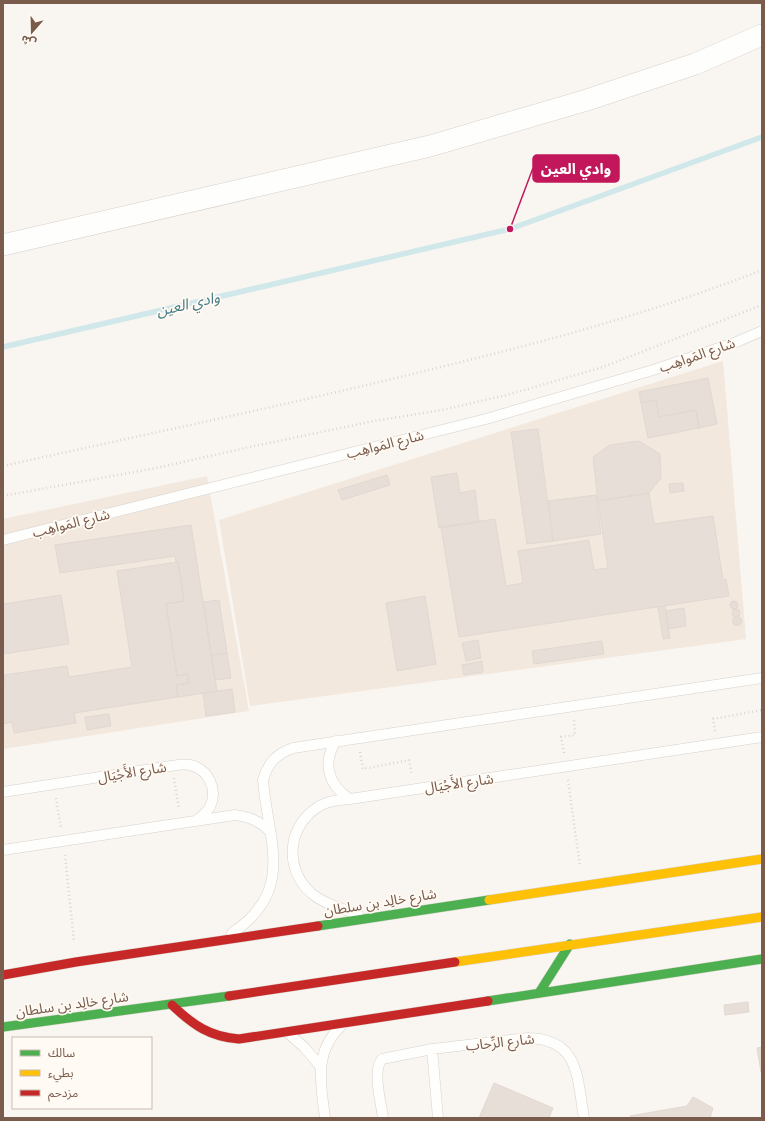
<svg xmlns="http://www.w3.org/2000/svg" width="765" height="1121" viewBox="0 0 765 1121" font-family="Raleway,'Noto Sans Arabic',sans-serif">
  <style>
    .residential { fill: #f2e8de }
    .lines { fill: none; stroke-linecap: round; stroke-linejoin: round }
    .stream { stroke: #d0e8ea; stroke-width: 5.5 }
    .building { fill: #e6ded7; stroke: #e2d8d2 }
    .lane-casing { stroke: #d7d1cb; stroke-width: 11 }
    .street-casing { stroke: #d7d1cb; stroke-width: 22 }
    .fast-casing { stroke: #d9d2cb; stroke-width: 10 }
    .slow-casing { stroke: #d9d2cb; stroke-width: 10 }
    .jam-casing { stroke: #d9d2cb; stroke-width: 10 }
    .path { stroke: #dcd5d0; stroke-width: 2.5; stroke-dasharray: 1 3; stroke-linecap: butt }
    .lane { stroke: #fefefd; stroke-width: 10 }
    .street { stroke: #fefefd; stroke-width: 21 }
    .fast { stroke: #4caf50; stroke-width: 9 }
    .slow { stroke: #ffc107; stroke-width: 9 }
    .jam { stroke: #c62828; stroke-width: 9 }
    .labels { text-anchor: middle; stroke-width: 3.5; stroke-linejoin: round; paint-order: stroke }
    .street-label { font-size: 14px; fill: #7a5c4d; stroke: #fffaf3 }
    .water-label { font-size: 15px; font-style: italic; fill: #437c86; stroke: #fffaf3 }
    .leader { fill: none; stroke: #c2185b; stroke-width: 1.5 }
    .callout-dot { fill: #c2185b; stroke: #fffaf3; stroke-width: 1.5 }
    .callout { fill: #c2185b; stroke: #c2185b; stroke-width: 1.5 }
    .callout-label { font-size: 15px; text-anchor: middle; font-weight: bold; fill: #fff }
  </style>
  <rect width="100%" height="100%" fill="#f9f5f0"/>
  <path class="residential" d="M 723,361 L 746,639 L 250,706 L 219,520 Z
    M 207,476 L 249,711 L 3,749 L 3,519 Z"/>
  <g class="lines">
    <path class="stream" d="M 3,347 L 510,229 L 762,137"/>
  </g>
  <path class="building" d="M 708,378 L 717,424 L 699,428 L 696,410 L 659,417 L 656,400 L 641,403 L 639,392 Z
    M 656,400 L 659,417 L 696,410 L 699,428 L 648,438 L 641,403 Z
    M 538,429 L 553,541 L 527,544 L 511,432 Z
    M 639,441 L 660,454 L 661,478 L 649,493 L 598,501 L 593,457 L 610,445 Z
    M 457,473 L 460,493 L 475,490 L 479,522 L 439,528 L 431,477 Z
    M 387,475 L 390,485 L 342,500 L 338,490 Z
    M 683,483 L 684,491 L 670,493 L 669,484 Z
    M 649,493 L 654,524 L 713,516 L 723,580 L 726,579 L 729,596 L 459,637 L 441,527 L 495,519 L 506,586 L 523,583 L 518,551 L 589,540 L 594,570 L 608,568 L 598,501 Z
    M 596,495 L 601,534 L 553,541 L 548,501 Z
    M 191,525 L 217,691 L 178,697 L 176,685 L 189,683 L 187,674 L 177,676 L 166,604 L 184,601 L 178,562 L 176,562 L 175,556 L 60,573 L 55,545 Z
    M 178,562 L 184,601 L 166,604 L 177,676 L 187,674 L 189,683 L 176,685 L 178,697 L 74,713 L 76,723 L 14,733 L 12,722 L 3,724 L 3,686 L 5,686 L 4,675 L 67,666 L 69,677 L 132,667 L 117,571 Z
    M 61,595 L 69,644 L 3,654 L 3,604 Z
    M 425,596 L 436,664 L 397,671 L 386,603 Z
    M 219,600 L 227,653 L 211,655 L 203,602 Z
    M730 605a4 4 0 1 1 8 0a4 4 0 1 1-8 0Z
    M 665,606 L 670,638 L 663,639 L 658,607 Z
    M 684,608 L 686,626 L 668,629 L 666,611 Z
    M732 613a4 4 0 1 1 8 0a4 4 0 1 1-8 0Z
    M732.5 621a4.5 4.5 0 1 1 9 0a4.5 4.5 0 1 1-9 0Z
    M 478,640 L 481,658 L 466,661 L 462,643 Z
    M 602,641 L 604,654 L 534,664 L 532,651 Z
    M 227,653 L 231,678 L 215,680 L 211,655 Z
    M 482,661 L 483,672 L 464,675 L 462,665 Z
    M 232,689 L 235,712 L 206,716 L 203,693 Z
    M 109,714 L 111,726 L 87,730 L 85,717 Z
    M 748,1002 L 749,1012 L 725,1015 L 724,1005 Z
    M 762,1047 L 762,1071 L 761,1072 L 757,1048 Z
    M 494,1083 L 553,1108 L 549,1118 L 479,1118 Z
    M 693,1097 L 713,1108 L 710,1118 L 631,1118 L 630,1116 L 687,1106 Z"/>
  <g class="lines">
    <defs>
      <path id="lane" d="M 3,540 L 486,419 L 653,370 L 734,343 L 762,331
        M 336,741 C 322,763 328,785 350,799
        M 3,792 L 171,766 C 177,765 184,764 190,765 C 209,769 218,790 210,807 C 207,812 202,816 197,820
        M 3,850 L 235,815 C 250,817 259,821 270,831
        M 358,914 C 343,909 324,904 311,893 C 284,869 287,826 318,807 C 327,801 339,800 350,799 L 762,737
        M 232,933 C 296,890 268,842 263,780 C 268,763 276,754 293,748 L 762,678
        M 288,1033 L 304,1047 L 320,1066
        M 432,1049 L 438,1118
        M 325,1118 C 321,1084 313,1053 341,1026
        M 383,1118 C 381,1102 372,1071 382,1059 L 432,1049 L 528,1038 C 580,1039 577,1078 584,1118"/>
      <path id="street" d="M 3,245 L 430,146 L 587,100 L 695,64 L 762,35"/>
      <path id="fast" d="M 318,926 L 489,900
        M 539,993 L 570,944
        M 488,1001 L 762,959
        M 3,1027 L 229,996"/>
      <path id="slow" d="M 489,900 L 762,859
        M 455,962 L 762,917"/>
      <path id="jam" d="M 3,975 L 76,962 L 318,926
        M 229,996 L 455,962
        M 172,1005 C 193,1025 210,1037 239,1039 L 488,1001"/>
    </defs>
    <use href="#lane" class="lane-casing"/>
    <use href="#street" class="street-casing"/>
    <use href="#fast" class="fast-casing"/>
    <use href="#slow" class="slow-casing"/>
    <use href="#jam" class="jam-casing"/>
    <path class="path" d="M 3,466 C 152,433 301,402 449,365 C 555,339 660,310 762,270
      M 3,496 L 156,468 L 259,445 L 374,421 L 442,410 L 511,394 L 603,367 L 762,305
      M 715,731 L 713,719 L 762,710
      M 360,752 L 363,769 L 409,760 L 412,775
      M 564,753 L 561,737 L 575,735 L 574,720
      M 174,778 L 179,809
      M 568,780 L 580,866
      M 56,798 L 61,828
      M 65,855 L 74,942"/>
    <use href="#lane" class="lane"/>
    <use href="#street" class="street"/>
    <use href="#fast" class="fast"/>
    <use href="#slow" class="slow"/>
    <use href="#jam" class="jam"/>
  </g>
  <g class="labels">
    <g class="street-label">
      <text transform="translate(697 355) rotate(-19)" y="5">شارع المَواهِب</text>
      <text transform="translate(385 444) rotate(-14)" y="5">شارع المَواهِب</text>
      <text transform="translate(71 523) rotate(-14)" y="5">شارع المَواهِب</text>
      <text transform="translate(132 772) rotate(-9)" y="5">شارع الأَجْيَال</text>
      <text transform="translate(459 783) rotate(-8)" y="5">شارع الأَجْيَال</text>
      <text transform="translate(380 902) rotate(-9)" y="5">شارع خالِد بن سلطان</text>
      <text transform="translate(72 1004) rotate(-8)" y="5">شارع خالِد بن سلطان</text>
      <text transform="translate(500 1042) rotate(-6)" y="5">شارع الرِّحاب</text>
    </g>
    <g class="water-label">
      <text transform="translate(188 304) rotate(-13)" y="5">وادي العين</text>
    </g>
  </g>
  <path class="leader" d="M510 229L533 168"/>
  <circle class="callout-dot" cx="510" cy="229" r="4"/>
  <rect class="callout" x="533" y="155" width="86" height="27" rx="4"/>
  <g class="callout-label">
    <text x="576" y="174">وادي العين</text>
  </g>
  <rect width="765" height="1121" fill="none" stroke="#7a5c4d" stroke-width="8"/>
  <rect x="12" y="1037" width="140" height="72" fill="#fffaf3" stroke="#cabbb1"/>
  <rect x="20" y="1050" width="20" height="6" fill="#4caf50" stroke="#cabbb1"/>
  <text x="48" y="1057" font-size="12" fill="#7a5c4d">سالك</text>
  <rect x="20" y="1070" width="20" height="6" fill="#ffc107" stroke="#cabbb1"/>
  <text x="48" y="1077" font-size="12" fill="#7a5c4d">بطيء</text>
  <rect x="20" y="1090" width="20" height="6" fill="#c62828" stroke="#cabbb1"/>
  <text x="48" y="1097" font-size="12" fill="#7a5c4d">مزدحم</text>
  <g transform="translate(32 32) rotate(200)" stroke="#fffaf3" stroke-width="3" paint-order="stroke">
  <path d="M0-3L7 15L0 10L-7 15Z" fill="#7a5c4d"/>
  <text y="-6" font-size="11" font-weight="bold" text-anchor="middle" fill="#7a5c4d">ش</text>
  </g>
</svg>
